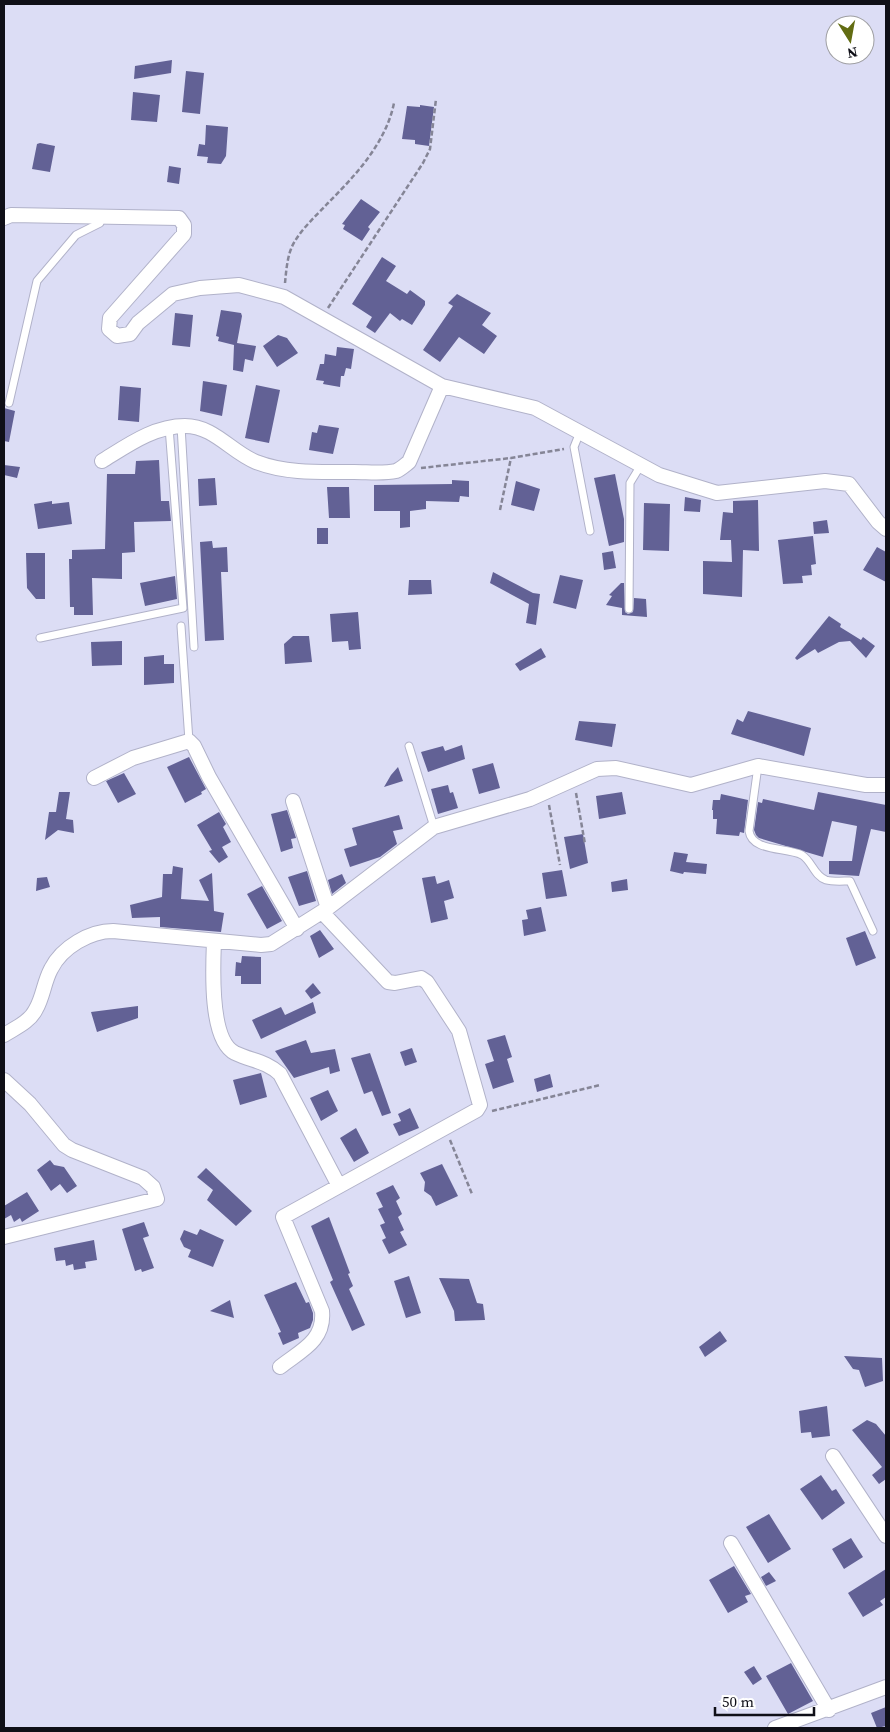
<svg xmlns="http://www.w3.org/2000/svg" width="890" height="1732" viewBox="0 0 890 1732" font-family="'Source Serif 4',serif">
  <style>
    .building { fill: #626195 }
    .lines { fill: none; stroke-linecap: round; stroke-linejoin: round }
    .lane-casing { stroke: #b1b2c9; stroke-width: 9 }
    .street-casing { stroke: #b1b2c9; stroke-width: 16 }
    .path { stroke: #858596; stroke-width: 2.5; stroke-dasharray: 5 2.5; stroke-linecap: butt }
    .lane { stroke: #fff; stroke-width: 7 }
    .street { stroke: #fff; stroke-width: 14 }
  </style>
  <rect width="100%" height="100%" fill="#dcddf5"/>
  <path class="building" d="M 172,60 L 171,73 L 134,79 L 135,66 Z
    M 186,71 L 204,73 L 200,114 L 182,112 Z
    M 133,92 L 160,95 L 157,122 L 131,120 Z
    M 420,105 L 434,107 L 429,146 L 415,144 L 415,140 L 402,139 L 407,106 L 420,107 Z
    M 206,125 L 228,127 L 226,156 L 221,164 L 207,163 L 208,157 L 197,156 L 199,144 L 205,145 Z
    M 40,143 L 55,146 L 50,172 L 32,169 L 37,144 Z
    M 169,166 L 181,168 L 179,184 L 167,182 Z
    M 361,199 L 380,212 L 368,227 L 370,229 L 362,241 L 343,229 L 345,225 L 342,224 Z
    M 382,257 L 396,266 L 386,281 L 407,294 L 410,290 L 425,301 L 425,305 L 412,325 L 402,319 L 400,321 L 390,313 L 375,333 L 366,327 L 372,317 L 352,304 Z
    M 457,294 L 491,313 L 482,325 L 497,336 L 484,354 L 459,337 L 440,362 L 423,350 L 453,306 L 448,303 Z
    M 221,310 L 241,313 L 242,316 L 237,343 L 256,346 L 253,361 L 245,359 L 243,372 L 233,370 L 234,345 L 218,341 L 219,337 L 216,336 Z
    M 175,313 L 193,315 L 190,347 L 172,345 Z
    M 278,335 L 287,338 L 298,353 L 277,367 L 263,346 Z
    M 337,347 L 354,349 L 351,369 L 346,368 L 344,376 L 341,376 L 340,387 L 323,384 L 324,381 L 316,380 L 320,364 L 324,364 L 325,354 L 336,356 Z
    M 203,381 L 227,385 L 222,416 L 200,411 Z
    M 256,385 L 280,390 L 269,443 L 245,438 Z
    M 120,386 L 141,388 L 139,422 L 118,420 Z
    M 4,408 L 15,411 L 9,442 L 4,441 Z
    M 319,425 L 339,428 L 333,454 L 309,450 L 312,432 L 317,433 Z
    M 159,460 L 161,501 L 169,501 L 171,521 L 134,522 L 135,552 L 122,553 L 122,579 L 92,578 L 93,615 L 74,615 L 74,607 L 70,607 L 69,559 L 72,559 L 72,550 L 105,549 L 107,474 L 135,474 L 136,461 Z
    M 4,465 L 20,467 L 17,478 L 4,475 Z
    M 615,474 L 624,519 L 624,542 L 609,546 L 594,478 Z
    M 215,478 L 217,505 L 199,506 L 198,479 Z
    M 452,480 L 469,481 L 469,497 L 460,496 L 459,502 L 426,501 L 426,509 L 410,511 L 410,527 L 400,528 L 400,511 L 374,511 L 374,485 L 452,484 Z
    M 516,481 L 540,489 L 534,511 L 511,505 Z
    M 327,487 L 349,487 L 350,518 L 329,518 Z
    M 685,497 L 701,500 L 700,512 L 684,511 Z
    M 758,500 L 759,551 L 743,550 L 742,597 L 703,594 L 703,561 L 732,562 L 731,540 L 720,540 L 723,512 L 733,513 L 733,501 Z
    M 52,501 L 52,504 L 69,502 L 72,524 L 38,529 L 34,504 Z
    M 644,503 L 670,504 L 669,551 L 643,550 Z
    M 827,520 L 829,533 L 814,534 L 813,522 Z
    M 317,528 L 328,528 L 328,544 L 317,544 Z
    M 813,536 L 816,564 L 811,565 L 812,575 L 802,576 L 803,583 L 783,584 L 778,540 Z
    M 212,541 L 213,548 L 227,547 L 228,572 L 221,572 L 224,640 L 205,641 L 200,542 Z
    M 877,547 L 886,552 L 886,582 L 863,570 Z
    M 613,551 L 616,568 L 604,570 L 602,553 Z
    M 26,553 L 45,553 L 45,599 L 36,599 L 27,588 Z
    M 493,572 L 533,593 L 540,594 L 536,625 L 526,623 L 529,604 L 490,583 Z
    M 560,575 L 583,580 L 576,609 L 553,603 Z
    M 175,576 L 177,599 L 145,606 L 140,583 Z
    M 409,580 L 431,580 L 432,594 L 408,595 Z
    M 621,583 L 624,583 L 625,612 L 628,614 L 633,612 L 634,598 L 646,599 L 647,617 L 622,615 L 622,608 L 606,605 L 612,596 L 609,595 Z
    M 358,612 L 361,649 L 349,650 L 348,641 L 332,642 L 330,614 Z
    M 829,616 L 841,624 L 840,627 L 861,640 L 863,637 L 875,646 L 866,658 L 850,641 L 839,642 L 818,653 L 815,649 L 797,660 L 795,658 Z
    M 293,636 L 309,636 L 312,662 L 285,664 L 284,644 Z
    M 122,641 L 122,665 L 92,666 L 91,642 Z
    M 541,648 L 546,657 L 520,671 L 515,664 Z
    M 164,655 L 164,664 L 174,664 L 174,683 L 144,685 L 144,657 Z
    M 748,711 L 811,728 L 804,756 L 731,734 L 737,719 L 743,722 Z
    M 579,721 L 616,724 L 612,747 L 575,740 Z
    M 462,745 L 465,759 L 428,772 L 421,752 L 443,746 L 445,751 Z
    M 189,757 L 206,789 L 201,792 L 202,794 L 185,803 L 167,767 Z
    M 493,763 L 500,788 L 479,794 L 472,769 Z
    M 398,767 L 403,781 L 384,787 L 391,775 Z
    M 124,773 L 136,794 L 118,803 L 106,781 Z
    M 448,785 L 450,793 L 453,792 L 458,808 L 438,814 L 431,789 Z
    M 59,792 L 70,792 L 66,819 L 73,820 L 74,833 L 58,830 L 45,840 L 49,812 L 56,812 Z
    M 622,792 L 626,814 L 599,819 L 596,796 Z
    M 818,792 L 886,805 L 886,832 L 871,829 L 859,876 L 829,874 L 829,861 L 852,861 L 857,826 L 832,821 L 823,857 L 759,838 L 756,835 L 754,830 L 758,802 L 762,803 L 763,799 L 814,810 Z
    M 721,794 L 748,800 L 744,833 L 740,832 L 739,836 L 716,834 L 717,819 L 713,819 L 713,810 L 712,810 L 713,800 L 720,800 Z
    M 287,810 L 296,838 L 291,839 L 293,848 L 281,852 L 271,814 Z
    M 219,812 L 226,824 L 223,827 L 231,842 L 222,847 L 228,857 L 219,863 L 209,851 L 212,850 L 197,825 Z
    M 399,815 L 403,829 L 393,831 L 397,844 L 380,857 L 350,867 L 344,849 L 357,845 L 352,828 Z
    M 583,834 L 588,863 L 570,869 L 564,837 Z
    M 674,852 L 688,854 L 686,862 L 707,864 L 706,874 L 684,872 L 683,874 L 670,871 Z
    M 173,866 L 183,868 L 181,899 L 209,901 L 199,880 L 212,873 L 214,911 L 224,913 L 221,932 L 160,927 L 160,917 L 132,918 L 130,905 L 162,897 L 163,874 L 172,874 Z
    M 562,870 L 567,896 L 546,899 L 542,873 Z
    M 307,871 L 316,901 L 299,906 L 288,877 Z
    M 342,874 L 346,883 L 332,894 L 328,880 Z
    M 435,876 L 437,884 L 449,880 L 454,898 L 444,901 L 448,919 L 431,923 L 422,878 Z
    M 47,877 L 50,887 L 36,891 L 37,878 Z
    M 627,879 L 628,890 L 612,892 L 611,882 Z
    M 262,886 L 282,921 L 267,929 L 247,894 Z
    M 541,907 L 546,931 L 524,936 L 522,920 L 528,919 L 526,910 Z
    M 320,930 L 334,949 L 319,958 L 310,936 Z
    M 865,931 L 876,958 L 856,966 L 846,938 Z
    M 242,956 L 261,957 L 261,984 L 241,984 L 241,976 L 235,976 L 236,962 L 241,963 Z
    M 313,983 L 321,993 L 311,999 L 305,991 Z
    M 313,1002 L 316,1013 L 261,1039 L 252,1020 L 281,1007 L 285,1015 Z
    M 138,1006 L 138,1018 L 97,1032 L 91,1012 Z
    M 505,1035 L 512,1057 L 507,1059 L 514,1082 L 493,1089 L 485,1064 L 494,1061 L 487,1040 Z
    M 306,1040 L 311,1053 L 335,1049 L 340,1071 L 330,1074 L 329,1067 L 294,1078 L 275,1051 Z
    M 412,1048 L 417,1062 L 405,1066 L 400,1052 Z
    M 370,1053 L 391,1113 L 382,1116 L 372,1091 L 364,1094 L 351,1058 Z
    M 261,1073 L 267,1097 L 240,1105 L 233,1080 Z
    M 550,1074 L 553,1087 L 537,1092 L 534,1079 Z
    M 328,1090 L 338,1111 L 321,1121 L 310,1098 Z
    M 410,1108 L 419,1128 L 399,1136 L 393,1124 L 401,1121 L 398,1114 Z
    M 356,1128 L 369,1153 L 354,1162 L 340,1138 Z
    M 50,1160 L 54,1165 L 64,1167 L 77,1186 L 67,1193 L 60,1184 L 51,1191 L 37,1170 Z
    M 442,1164 L 458,1196 L 436,1206 L 431,1196 L 424,1191 L 425,1182 L 420,1173 Z
    M 206,1168 L 252,1211 L 236,1226 L 207,1200 L 213,1190 L 197,1177 Z
    M 393,1185 L 400,1198 L 396,1201 L 402,1214 L 398,1217 L 404,1230 L 400,1232 L 407,1245 L 389,1254 L 382,1240 L 386,1238 L 380,1225 L 385,1223 L 378,1209 L 383,1207 L 376,1193 Z
    M 27,1192 L 39,1211 L 22,1222 L 20,1218 L 14,1222 L 11,1215 L 4,1219 L 4,1206 Z
    M 329,1217 L 350,1273 L 348,1274 L 353,1286 L 349,1289 L 365,1325 L 352,1331 L 330,1282 L 333,1280 L 311,1226 Z
    M 144,1222 L 149,1236 L 143,1238 L 154,1268 L 142,1272 L 141,1269 L 135,1271 L 122,1229 Z
    M 200,1229 L 224,1240 L 213,1267 L 188,1257 L 191,1250 L 184,1247 L 180,1239 L 184,1230 L 197,1235 Z
    M 94,1240 L 97,1260 L 85,1262 L 86,1268 L 74,1270 L 73,1264 L 66,1266 L 65,1260 L 56,1261 L 54,1248 Z
    M 409,1276 L 421,1313 L 406,1318 L 394,1281 Z
    M 439,1278 L 469,1279 L 477,1303 L 483,1304 L 485,1320 L 455,1321 L 454,1311 Z
    M 296,1282 L 306,1303 L 309,1302 L 313,1313 L 313,1320 L 310,1328 L 298,1333 L 299,1338 L 283,1345 L 278,1333 L 281,1332 L 264,1295 Z
    M 230,1300 L 234,1318 L 210,1311 Z
    M 720,1331 L 727,1341 L 705,1357 L 699,1347 Z
    M 844,1356 L 882,1358 L 883,1381 L 865,1387 L 859,1370 L 853,1369 Z
    M 827,1406 L 830,1436 L 812,1438 L 811,1432 L 801,1433 L 799,1411 Z
    M 867,1420 L 876,1424 L 886,1436 L 886,1479 L 879,1484 L 872,1475 L 882,1467 L 852,1430 Z
    M 821,1475 L 832,1491 L 836,1489 L 845,1503 L 822,1520 L 800,1489 Z
    M 769,1514 L 791,1549 L 768,1563 L 746,1527 Z
    M 851,1538 L 863,1557 L 844,1569 L 832,1549 Z
    M 734,1566 L 751,1594 L 745,1596 L 748,1602 L 728,1613 L 709,1580 Z
    M 886,1569 L 886,1597 L 880,1601 L 883,1605 L 863,1617 L 848,1593 Z
    M 769,1572 L 776,1581 L 766,1586 L 761,1577 Z
    M 791,1663 L 813,1701 L 788,1714 L 766,1676 Z
    M 754,1666 L 762,1679 L 753,1685 L 744,1672 Z
    M 886,1707 L 886,1726 L 877,1728 L 871,1713 Z"/>
  <g class="lines">
    <defs>
      <path id="lane" d="M 9,403 L 37,281 L 76,235 L 100,223 L 102,217
        M 181,426 L 194,647
        M 580,432 L 574,447 L 590,531
        M 629,609 L 630,483 L 641,465
        M 181,626 L 189,741
        M 40,638 L 183,608 L 169,427
        M 409,746 L 434,827
        M 758,766 L 749,831 C 752,852 786,847 802,855 C 812,861 814,876 826,880 C 833,882 843,881 850,881 L 873,931"/>
      <path id="street" d="M 4,218 L 11,215 L 179,218 L 184,225 L 184,234 L 110,318 L 109,329 L 117,336 L 130,334 L 138,323 L 173,294 L 200,288 L 239,285 L 284,297 L 442,386 L 535,408 L 659,475 L 717,493 L 825,481 L 849,484 L 878,522 L 886,529
        M 102,461 C 128,445 154,426 185,426 C 214,426 231,452 256,462 C 287,474 321,472 354,472 C 368,472 383,474 396,471 C 401,469 405,465 409,462 L 442,386
        M 94,778 L 133,758 L 189,741 L 194,746 L 209,777 L 297,929
        M 293,801 L 328,908
        M 214,941 C 213,966 209,1040 235,1053 C 252,1061 266,1061 280,1074 L 339,1186
        M 4,1035 C 15,1028 30,1022 36,1009 C 43,997 44,982 51,969 C 62,947 90,931 113,931 L 261,945 L 271,944 L 328,908 L 434,827 L 530,799 L 597,769 L 616,768 L 691,785 L 758,766 L 866,785 L 886,785
        M 4,1080 L 30,1104 L 64,1145 L 72,1150 L 143,1178 L 153,1187 L 157,1199 L 4,1237
        M 280,1367 C 300,1351 325,1341 322,1311 L 283,1217 L 477,1110 L 480,1105 L 459,1031 L 427,982 L 421,978 L 395,983 L 388,982 L 322,912
        M 833,1456 L 886,1536
        M 731,1543 L 829,1710
        M 775,1728 L 886,1687"/>
    </defs>
    <use href="#lane" class="lane-casing"/>
    <use href="#street" class="street-casing"/>
    <path class="path" d="M 285,283 C 286,273 287,259 291,249 C 297,233 315,217 327,204 C 355,176 386,143 394,103
      M 328,308 L 423,163 L 430,149 L 436,99
      M 421,468 L 511,458 L 564,449
      M 500,510 L 511,458
      M 576,793 L 585,844
      M 549,805 L 560,865
      M 492,1111 L 600,1085
      M 450,1140 L 472,1194"/>
    <use href="#lane" class="lane"/>
    <use href="#street" class="street"/>
  </g>
  <rect width="890" height="1732" fill="none" stroke="#0f0f17" stroke-width="10"/>
  <g transform="translate(850 40) rotate(169)"><circle r="24" fill="#ffffff" stroke="#9f9fa2"/>
  <path d="M0-4L9 19L0 12L-9 19Z" fill="#626c12"/>
  <text y="-8" font-size="14" font-weight="bold" text-anchor="middle" fill="#0f0f17">N</text>
  </g>
  <path d="M715 1707v8h99v-8" fill="none" stroke="#0f0f17" stroke-width="2.5"/>
  <text x="722" y="1707" font-size="15" fill="#0f0f17" stroke="#ffffff" stroke-width="4" paint-order="stroke">50 m</text>
</svg>
